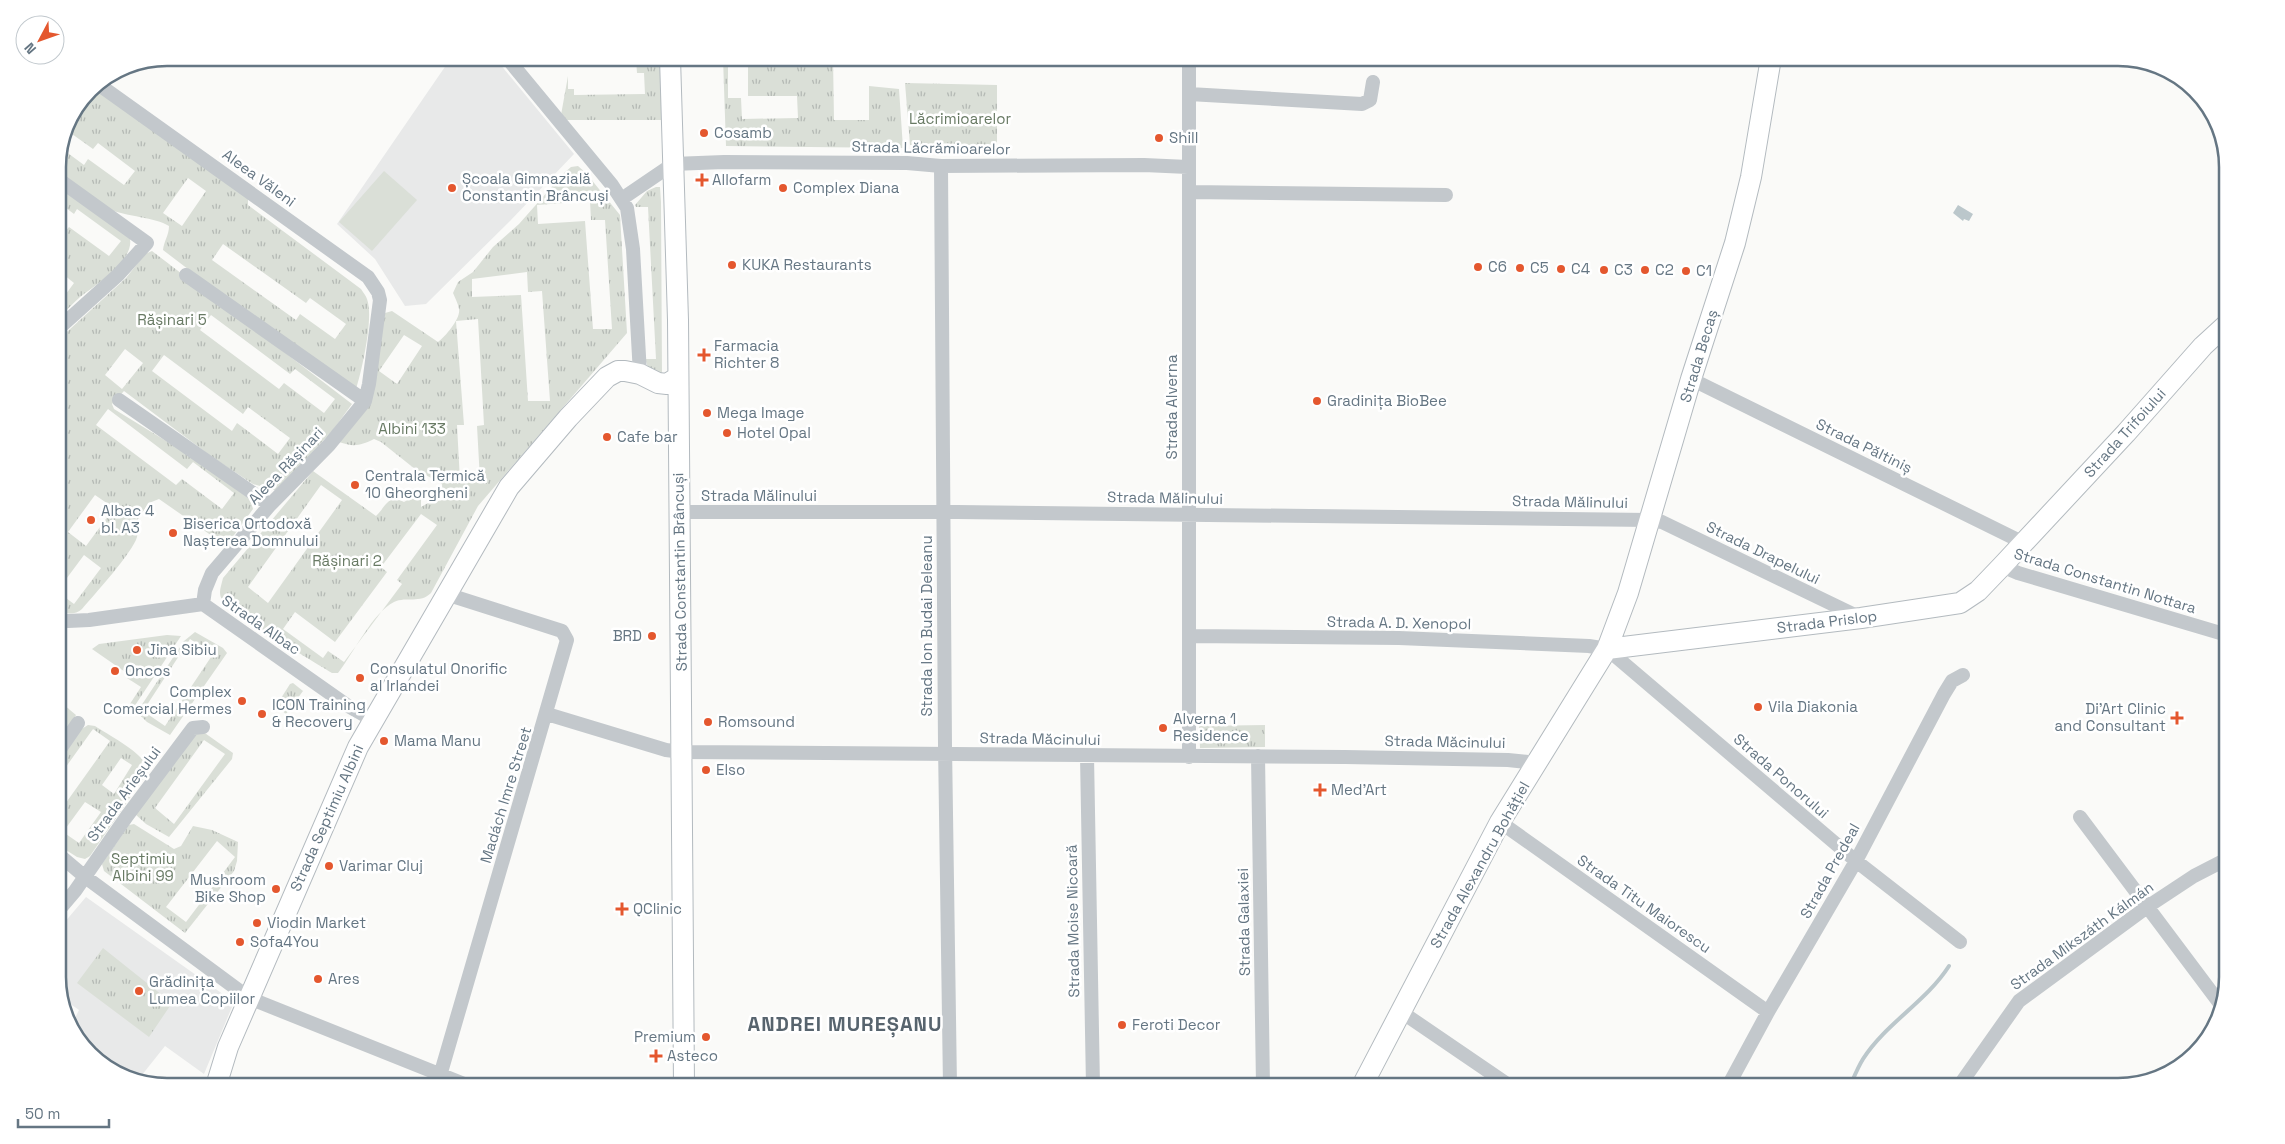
<svg xmlns="http://www.w3.org/2000/svg" width="2285" height="1144" viewBox="0 0 2285 1144" font-family="'Space Grotesk',sans-serif">
  <style>
    .built { fill: #e8e9e9 }
    .grass { fill: url(#grass-tufts); fill-rule: evenodd }
    .pitch { fill: #dadfd7 }
    .water { fill: #bbc7cb }
    .lines { fill: none; stroke-linecap: round; stroke-linejoin: round }
    .stream { stroke: #bbc7cb; stroke-width: 4 }
    .secondary-casing { stroke: #b3babf; stroke-width: 22 }
    .street { stroke: #c3c8cc; stroke-width: 14 }
    .secondary { stroke: #fff; stroke-width: 20 }
    .poi-dot { fill: #e4572e; stroke: #fff; stroke-width: 2 }
    .labels { text-anchor: middle; stroke-width: 5; stroke-linejoin: round; paint-order: stroke }
    .park-label { font-size: 15px; fill: #687a64; stroke: #fff }
    .poi-label { font-size: 15px; fill: #657683; stroke: #fff; text-anchor: start }
    .street-label { font-size: 15px; fill: #657683; stroke: #fff }
    .district-label { font-size: 20px; font-weight: bold; letter-spacing: 1px; fill: #57646e; stroke: #fff }
    .rim { fill: none; stroke: #657683; stroke-width: 2.5 }
  </style>
  <defs>
    <pattern id="grass-tufts" width="24" height="20" patternUnits="userSpaceOnUse" patternTransform="scale(1.25)"><rect width="24" height="20" fill="#dadfd7"/><path d="M3 7l-1-3M5 7V3M7 7l1-3M15 17l-1-3M17 17v-4M19 17l1-3" fill="none" stroke="#b4b9b4"/></pattern>
  </defs>
  <rect width="100%" height="100%" fill="#fafaf8"/>
  <path class="built" d="M 451,58 L 495,58 L 574,154 L 510,221 L 426,304 L 405,306 L 375,259 L 337,224 Z
    M 86,897 L 234,1002 L 204,1074 L 165,1046 L 138,1080 L 131,1078 L 74,1030 L 72,1024 L 79,1010 L 62,998 L 58,984 L 58,930 Z"/>
  <path class="grass" d="M 572,58 L 661,58 L 661,120 L 564,120 L 561,115 L 568,76 L 568,89 L 574,89 L 574,95 L 645,94 L 644,73 L 637,73 L 636,59 L 572,60 Z
    M 723,58 L 728,58 L 728,98 L 741,98 L 742,119 L 798,118 L 797,96 L 748,96 L 748,58 L 833,58 L 834,120 L 869,120 L 869,86 L 899,89 L 903,148 L 726,146 Z
    M 905,83 L 997,85 L 997,154 L 924,153 L 925,145 L 910,145 Z
    M 96,86 L 248,198 L 248,205 L 361,289 C 363,292 366,296 367,299 C 374,317 362,370 356,389 L 340,385 L 163,250 C 164,241 169,235 169,226 C 155,217 127,217 109,209 C 93,203 72,183 58,173 L 61,148 L 84,165 L 88,159 L 124,185 L 135,171 L 98,143 L 93,149 L 65,129 L 90,89 ZM 188,178 L 206,191 L 182,226 L 163,213 ZM 223,244 L 306,303 L 310,298 L 346,324 L 335,339 L 300,314 L 296,320 L 212,260 Z
    M 578,166 L 586,173 L 620,215 L 627,333 L 478,506 L 431,593 C 420,604 407,596 394,602 C 373,612 353,654 338,673 L 332,673 C 313,661 231,614 222,600 C 218,592 221,587 223,578 L 313,471 L 376,516 C 387,505 388,494 404,502 L 411,498 L 421,499 L 421,507 L 428,503 L 443,500 L 442,484 L 415,469 L 381,442 L 374,439 C 360,446 353,447 339,442 L 368,403 L 385,313 L 392,311 L 438,342 C 446,336 461,318 459,309 C 458,303 455,298 453,293 L 458,282 L 473,272 L 493,247 L 519,224 L 564,173 L 571,167 ZM 590,201 L 591,220 L 605,220 L 612,329 L 593,329 L 585,221 L 538,224 L 537,205 ZM 527,272 L 528,292 L 542,291 L 550,401 L 528,401 L 521,295 L 472,297 L 472,279 ZM 478,319 L 484,425 L 477,426 L 480,480 L 460,481 L 457,425 L 464,425 L 456,321 ZM 404,335 L 422,346 L 397,384 L 379,371 ZM 321,485 L 342,500 L 268,603 L 248,587 ZM 421,514 L 437,525 L 397,580 L 402,584 L 344,662 L 328,651 L 323,658 L 283,629 L 295,612 L 335,642 L 387,572 L 381,567 Z
    M 58,183 L 129,235 C 138,259 97,284 80,297 C 72,304 65,312 58,319 L 58,295 L 63,298 L 74,283 L 58,270 L 58,228 L 64,233 L 69,227 L 109,256 L 121,241 L 77,209 L 74,214 L 58,202 Z
    M 656,187 L 660,187 L 661,202 L 662,375 L 649,370 L 645,359 L 656,359 L 648,207 L 636,207 L 635,205 L 647,191 Z
    M 152,251 L 352,404 L 333,430 L 277,491 L 253,484 L 212,457 L 124,391 L 112,404 L 114,409 L 184,452 L 250,499 L 253,509 L 229,542 L 225,545 L 159,499 L 149,503 L 136,522 C 137,527 138,532 137,537 C 133,552 94,595 82,609 C 76,615 65,614 58,611 L 58,592 L 74,604 L 101,568 L 84,555 L 58,590 L 58,340 L 126,278 L 145,254 ZM 211,315 L 290,374 L 295,369 L 335,399 L 324,413 L 284,383 L 279,389 L 200,330 ZM 125,349 L 143,363 L 122,389 L 105,375 ZM 164,355 L 243,414 L 248,407 L 290,438 L 278,454 L 237,423 L 232,431 L 152,371 ZM 108,409 L 187,469 L 193,462 L 234,493 L 222,509 L 182,479 L 176,485 L 96,425 ZM 95,495 L 114,508 L 86,546 L 68,532 Z
    M 195,632 L 223,648 L 227,653 L 170,735 L 147,722 L 137,712 L 184,641 ZM 190,639 L 213,654 L 165,726 L 143,711 Z
    M 167,635 L 181,636 L 128,716 L 124,713 L 141,687 L 127,678 L 128,674 L 92,649 L 99,644 Z
    M 293,683 L 303,691 L 286,714 L 276,706 L 290,684 Z
    M 58,700 L 76,715 L 58,746 L 58,722 L 65,710 L 58,705 Z
    M 88,725 L 95,726 C 110,736 144,753 149,770 L 90,856 L 85,859 L 77,857 L 58,845 L 58,814 L 110,741 L 93,729 L 58,778 L 58,759 L 77,732 ZM 121,758 L 132,765 L 114,794 L 102,785 ZM 85,802 L 101,812 L 79,843 L 63,832 Z
    M 1265,725 L 1265,747 L 1200,748 L 1199,726 Z
    M 202,731 L 233,753 L 232,759 L 169,837 L 146,824 L 135,814 L 192,736 ZM 204,740 L 225,754 L 174,824 L 155,808 Z
    M 134,824 L 174,849 L 181,846 L 193,826 L 212,830 L 238,842 L 237,861 L 234,871 L 185,933 L 104,871 L 102,864 L 129,825 ZM 217,841 L 235,857 L 186,922 L 166,907 Z
    M 103,948 L 172,1003 L 149,1037 L 77,983 Z"/>
  <path class="pitch" d="M 384,171 L 417,200 L 372,251 L 339,222 Z"/>
  <path class="water" d="M 1958,205 L 1973,214 L 1969,221 L 1964,219 L 1963,221 L 1953,213 Z"/>
  <g class="lines">
    <path class="stream" d="M 1850,1086 C 1854,1077 1858,1067 1863,1059 C 1886,1023 1926,1002 1949,966"/>
    <defs>
      <path id="secondary" d="M 670,58 L 678,320 L 684,1086
        M 1607,649 L 1861,618 L 1960,603 L 1978,591 L 2002,566 L 2126,433 L 2203,346 L 2227,324
        M 216,1086 L 228,1047 L 358,747 L 509,487 L 568,418 L 607,377 L 618,371 L 625,371 L 640,374 L 658,383 L 667,384 L 678,377
        M 1362,1086 L 1500,822 L 1607,649 L 1628,593 L 1691,379 L 1735,243 L 1751,177 L 1771,58"/>
    </defs>
    <use href="#secondary" class="secondary-casing"/>
    <path class="street" d="M 507,58 L 612,185 L 627,208 L 633,249 L 640,374
      M 1189,58 L 1189,757
      M 98,84 L 368,277 L 378,292 L 380,300 L 369,384 L 365,401 L 329,445 L 270,505 L 212,573 L 205,590 L 203,604
      M 1189,94 L 1362,104 L 1370,100 L 1373,82
      M 941,166 L 945,745 L 950,1086
      M 58,179 L 147,243 L 118,275 L 58,329
      M 1189,192 L 1446,195
      M 623,198 L 673,164 L 724,162 L 907,163 L 941,166 L 1144,165 L 1188,167
      M 186,275 L 365,401
      M 1691,379 L 2024,543
      M 119,400 L 270,505
      M 679,512 L 957,512 L 1649,520 L 1662,522 L 1861,618
      M 2002,566 L 2018,573 L 2227,635
      M 58,619 L 68,621 L 89,620 L 203,604 L 348,706 L 373,720
      M 1189,636 L 1399,638 L 1589,646 L 1607,649 L 1856,861 L 1960,942
      M 547,714 L 666,750 L 682,752 L 1345,757 L 1508,760 L 1537,763
      M 58,752 L 78,723
      M 1087,756 L 1093,1086
      M 1258,756 L 1263,1086
      M 2080,817 L 2221,1005
      M 1500,822 L 1768,1012
      M 58,854 L 84,876 L 249,998 L 469,1086
      M 58,911 L 75,891 L 127,816 L 193,728 L 203,727
      M 1400,1011 L 1510,1086
      M 437,1086 L 567,640 L 562,631 L 446,594
      M 1728,1086 L 1768,1012 L 1856,861 L 1944,694 L 1952,681 L 1963,675
      M 1959,1086 L 2019,1001 L 2147,907 L 2194,876 L 2227,859"/>
    <use href="#secondary" class="secondary"/>
  </g>
  <g class="poi-dot">
    <circle cx="704" cy="133" r="5"/>
    <circle cx="1159" cy="138" r="5"/>
    <path d="M699.5 172.5h5v5h5v5h-5v5h-5v-5h-5v-5h5z"/>
    <circle cx="452" cy="188" r="5"/>
    <circle cx="783" cy="188" r="5"/>
    <circle cx="732" cy="265" r="5"/>
    <circle cx="1478" cy="267" r="5"/>
    <circle cx="1520" cy="268" r="5"/>
    <circle cx="1561" cy="269" r="5"/>
    <circle cx="1604" cy="270" r="5"/>
    <circle cx="1645" cy="270" r="5"/>
    <circle cx="1686" cy="271" r="5"/>
    <path d="M701.5 347.5h5v5h5v5h-5v5h-5v-5h-5v-5h5z"/>
    <circle cx="1317" cy="401" r="5"/>
    <circle cx="707" cy="413" r="5"/>
    <circle cx="727" cy="433" r="5"/>
    <circle cx="607" cy="437" r="5"/>
    <circle cx="355" cy="485" r="5"/>
    <circle cx="91" cy="520" r="5"/>
    <circle cx="173" cy="533" r="5"/>
    <circle cx="652" cy="636" r="5"/>
    <circle cx="137" cy="650" r="5"/>
    <circle cx="115" cy="671" r="5"/>
    <circle cx="360" cy="678" r="5"/>
    <circle cx="242" cy="701" r="5"/>
    <circle cx="1758" cy="707" r="5"/>
    <circle cx="262" cy="714" r="5"/>
    <path d="M2174.5 710.5h5v5h5v5h-5v5h-5v-5h-5v-5h5z"/>
    <circle cx="708" cy="722" r="5"/>
    <circle cx="1163" cy="728" r="5"/>
    <circle cx="384" cy="741" r="5"/>
    <circle cx="706" cy="770" r="5"/>
    <path d="M1317.5 782.5h5v5h5v5h-5v5h-5v-5h-5v-5h5z"/>
    <circle cx="329" cy="866" r="5"/>
    <circle cx="276" cy="889" r="5"/>
    <path d="M619.5 901.5h5v5h5v5h-5v5h-5v-5h-5v-5h5z"/>
    <circle cx="257" cy="923" r="5"/>
    <circle cx="240" cy="942" r="5"/>
    <circle cx="318" cy="979" r="5"/>
    <circle cx="139" cy="991" r="5"/>
    <circle cx="1122" cy="1025" r="5"/>
    <circle cx="706" cy="1037" r="5"/>
    <path d="M653.5 1048.5h5v5h5v5h-5v5h-5v-5h-5v-5h5z"/>
  </g>
  <g class="labels">
    <g class="park-label">
      <text x="960" y="124">Lăcrimioarelor</text>
      <text x="172" y="325">Rășinari 5</text>
      <text x="412" y="434">Albini 133</text>
      <text x="347" y="566">Rășinari 2</text>
      <text x="143" y="864">Septimiu<tspan x="143" dy="17">Albini 99</tspan></text>
    </g>
    <g class="poi-label">
      <text x="714" y="138">Cosamb</text>
      <text x="1169" y="143">Shill</text>
      <text x="462" y="184">Școala Gimnazială<tspan x="462" dy="17">Constantin Brâncuși</tspan></text>
      <text x="712" y="185">Allofarm</text>
      <text x="793" y="193">Complex Diana</text>
      <text x="742" y="270">KUKA Restaurants</text>
      <text x="1488" y="272">C6</text>
      <text x="1530" y="273">C5</text>
      <text x="1571" y="274">C4</text>
      <text x="1614" y="275">C3</text>
      <text x="1655" y="275">C2</text>
      <text x="1696" y="276">C1</text>
      <text x="714" y="351">Farmacia<tspan x="714" dy="17">Richter 8</tspan></text>
      <text x="1327" y="406">Gradinița BioBee</text>
      <text x="717" y="418">Mega Image</text>
      <text x="737" y="438">Hotel Opal</text>
      <text x="617" y="442">Cafe bar</text>
      <text x="365" y="481">Centrala Termică<tspan x="365" dy="17">10 Gheorgheni</tspan></text>
      <text x="101" y="516">Albac 4<tspan x="101" dy="17">bl. A3</tspan></text>
      <text x="183" y="529">Biserica Ortodoxă<tspan x="183" dy="17">Nașterea Domnului</tspan></text>
      <text x="642" y="641" text-anchor="end">BRD</text>
      <text x="147" y="655">Jina Sibiu</text>
      <text x="370" y="674">Consulatul Onorific<tspan x="370" dy="17">al Irlandei</tspan></text>
      <text x="125" y="676">Oncos</text>
      <text x="232" y="697" text-anchor="end">Complex<tspan x="232" dy="17">Comercial Hermes</tspan></text>
      <text x="272" y="710">ICON Training<tspan x="272" dy="17">&amp; Recovery</tspan></text>
      <text x="1768" y="712">Vila Diakonia</text>
      <text x="2166" y="714" text-anchor="end">Di'Art Clinic<tspan x="2166" dy="17">and Consultant</tspan></text>
      <text x="1173" y="724">Alverna 1<tspan x="1173" dy="17">Residence</tspan></text>
      <text x="718" y="727">Romsound</text>
      <text x="394" y="746">Mama Manu</text>
      <text x="716" y="775">Elso</text>
      <text x="1331" y="795">Med'Art</text>
      <text x="339" y="871">Varimar Cluj</text>
      <text x="266" y="885" text-anchor="end">Mushroom<tspan x="266" dy="17">Bike Shop</tspan></text>
      <text x="633" y="914">QClinic</text>
      <text x="267" y="928">Viodin Market</text>
      <text x="250" y="947">Sofa4You</text>
      <text x="328" y="984">Ares</text>
      <text x="149" y="987">Grădinița<tspan x="149" dy="17">Lumea Copiilor</tspan></text>
      <text x="1132" y="1030">Feroti Decor</text>
      <text x="696" y="1042" text-anchor="end">Premium</text>
      <text x="667" y="1061">Asteco</text>
    </g>
    <g class="street-label">
      <text transform="translate(931 148) rotate(1)" y="5">Strada Lăcrămioarelor</text>
      <text transform="translate(259 178) rotate(36)" y="5">Aleea Văleni</text>
      <text transform="translate(1699 356) rotate(-73)" y="5">Strada Becaș</text>
      <text transform="translate(1172 407) rotate(-90)" y="5">Strada Alverna</text>
      <text transform="translate(2125 433) rotate(-48)" y="5">Strada Trifoiului</text>
      <text transform="translate(1864 446) rotate(26)" y="5">Strada Păltiniș</text>
      <text transform="translate(286 466) rotate(-46)" y="5">Aleea Rășinari</text>
      <text x="759" y="501">Strada Mălinului</text>
      <text transform="translate(1165 498) rotate(1)" y="5">Strada Mălinului</text>
      <text transform="translate(1570 502) rotate(1)" y="5">Strada Mălinului</text>
      <text transform="translate(1763 553) rotate(26)" y="5">Strada Drapelului</text>
      <text transform="translate(680 572) rotate(-91)" y="5">Strada Constantin Brâncuși</text>
      <text transform="translate(2105 581) rotate(17)" y="5">Strada Constantin Nottara</text>
      <text transform="translate(1827 622) rotate(-7)" y="5">Strada Prislop</text>
      <text transform="translate(1399 623) rotate(1)" y="5">Strada A. D. Xenopol</text>
      <text transform="translate(261 625) rotate(35)" y="5">Strada Albac</text>
      <text transform="translate(927 626) rotate(-90)" y="5">Strada Ion Budai Deleanu</text>
      <text transform="translate(1040 739) rotate(1)" y="5">Strada Măcinului</text>
      <text transform="translate(1445 742) rotate(1)" y="5">Strada Măcinului</text>
      <text transform="translate(1781 776) rotate(41)" y="5">Strada Ponorului</text>
      <text transform="translate(124 794) rotate(-54)" y="5">Strada Arieșului</text>
      <text transform="translate(506 795) rotate(-73)" y="5">Madách Imre Street</text>
      <text transform="translate(327 818) rotate(-66)" y="5">Strada Septimiu Albini</text>
      <text transform="translate(1480 865) rotate(-61)" y="5">Strada Alexandru Bohățiel</text>
      <text transform="translate(1830 871) rotate(-61)" y="5">Strada Predeal</text>
      <text transform="translate(1644 904) rotate(35)" y="5">Strada Titu Maiorescu</text>
      <text transform="translate(1073 921) rotate(-91)" y="5">Strada Moise Nicoară</text>
      <text transform="translate(1244 922) rotate(-91)" y="5">Strada Galaxiei</text>
      <text transform="translate(2082 936) rotate(-36)" y="5">Strada Mikszáth Kálmán</text>
    </g>
    <g class="district-label">
      <text x="845" y="1031">ANDREI MUREȘANU</text>
    </g>
  </g>
  <path d="M0 0H2285V1144H0ZM167 66H2118A101 101 0 0 1 2219 167V977A101 101 0 0 1 2118 1078H167A101 101 0 0 1 66 977V167A101 101 0 0 1 167 66Z" fill="#fff" fill-rule="evenodd"/>
  <path class="rim" d="M167 66H2118A101 101 0 0 1 2219 167V977A101 101 0 0 1 2118 1078H167A101 101 0 0 1 66 977V167A101 101 0 0 1 167 66Z"/>
  <g transform="translate(40 40) rotate(229)"><circle r="24" fill="#ffffff" stroke="#c1c8cd"/>
  <path d="M0-4L9 19L0 12L-9 19Z" fill="#e4572e"/>
  <text y="-8" font-size="14" font-weight="bold" text-anchor="middle" fill="#657683">N</text>
  </g>
  <path d="M18 1119v8h91v-8" fill="none" stroke="#657683" stroke-width="2.5"/>
  <text x="25" y="1119" font-size="15" fill="#657683" stroke="#ffffff" stroke-width="4" paint-order="stroke">50 m</text>
</svg>
